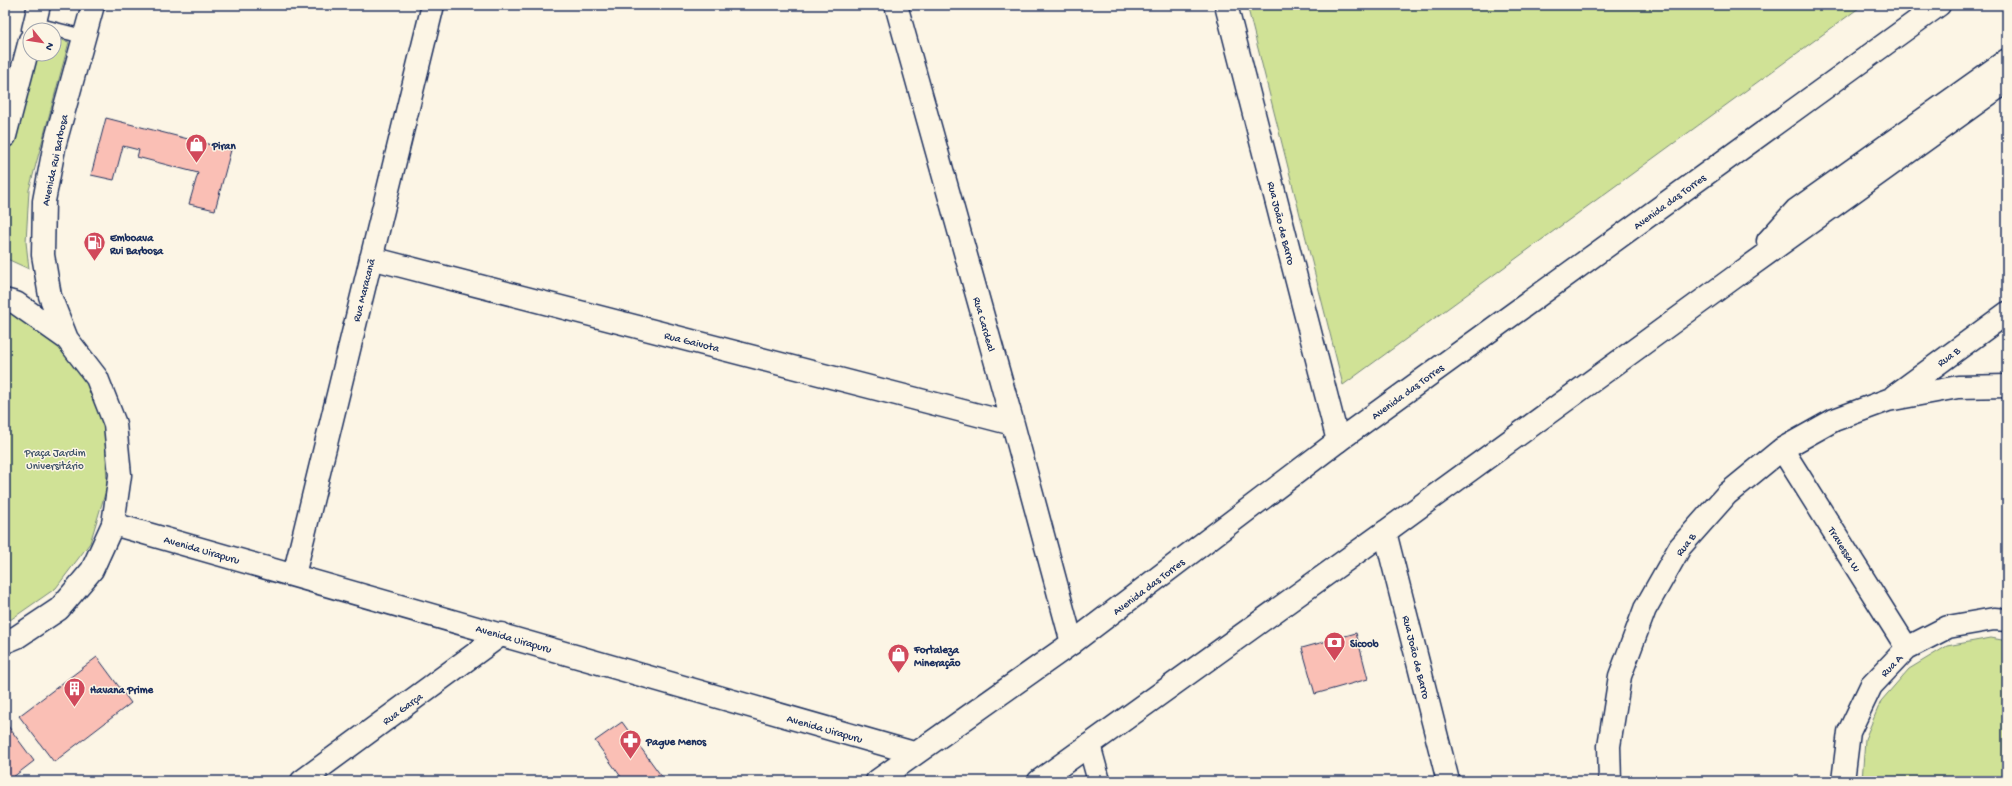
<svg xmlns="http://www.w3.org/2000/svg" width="2012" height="786" viewBox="0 0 2012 786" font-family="'Gochi Hand',sans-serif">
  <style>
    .green { fill: #d0e296; stroke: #76887a }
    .building { fill: #fabfb5; stroke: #1b2f5e }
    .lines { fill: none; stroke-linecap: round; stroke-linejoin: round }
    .service-casing { stroke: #1b2f5e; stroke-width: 16 }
    .minor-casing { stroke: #1b2f5e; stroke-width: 25 }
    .tertiary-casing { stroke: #1b2f5e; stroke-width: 25 }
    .secondary-casing { stroke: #1b2f5e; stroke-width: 25 }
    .primary-casing { stroke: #1b2f5e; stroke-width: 25 }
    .service { stroke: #fcf5e5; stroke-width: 13 }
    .minor { stroke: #fcf5e5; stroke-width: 22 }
    .tertiary { stroke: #fcf5e5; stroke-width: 22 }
    .secondary { stroke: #fcf5e5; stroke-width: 22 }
    .primary { stroke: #fcf5e5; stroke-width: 22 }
    .labels { text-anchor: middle; stroke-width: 3; stroke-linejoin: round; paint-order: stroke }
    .poi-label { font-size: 11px; font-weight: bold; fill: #1b2f5e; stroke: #fcf5e5; text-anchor: start }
    .street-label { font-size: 11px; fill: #1b2f5e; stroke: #fcf5e5 }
    .park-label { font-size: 11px; fill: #3f5369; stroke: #fcf5e5 }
  </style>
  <rect width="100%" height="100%" fill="#fcf5e5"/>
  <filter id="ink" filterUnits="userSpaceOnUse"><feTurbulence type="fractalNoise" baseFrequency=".025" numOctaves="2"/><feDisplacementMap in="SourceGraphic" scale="8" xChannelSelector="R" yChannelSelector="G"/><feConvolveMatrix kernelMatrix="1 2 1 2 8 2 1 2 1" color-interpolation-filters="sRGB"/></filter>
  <g filter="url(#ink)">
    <path class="green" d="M 1247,5 L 1863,5 L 1343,385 Z
      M 54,38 L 69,42 L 29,190 L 26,242 L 29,269 L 5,258 L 5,158 L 13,138 L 37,54 L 54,54 Z
      M 5,307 L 48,333 L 85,377 L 105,430 L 107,487 L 90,543 L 56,588 L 10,620 L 5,622 Z
      M 1991,638 L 2007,641 L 2007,781 L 1862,781 L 1865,739 L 1881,701 L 1909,669 L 1947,646 Z"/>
    <path class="building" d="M 106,118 L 231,150 L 215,210 L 189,204 L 198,173 L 137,157 L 139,150 L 123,146 L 114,180 L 91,175 Z
      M 1356,633 L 1368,679 L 1315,694 L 1302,648 Z
      M 97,657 L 131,703 L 54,762 L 19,716 Z
      M 5,722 L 34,761 L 8,781 L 5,781 Z
      M 622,722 L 665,781 L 624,781 L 595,741 Z"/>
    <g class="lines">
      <defs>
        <path id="service" d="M 34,24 L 85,37"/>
        <path id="minor" d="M 896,5 L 1013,424 L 1072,643
          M 1226,5 L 1338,441
          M 371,258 L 1013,424
          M 1894,396 L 2007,313
          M 1782,449 L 1907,648
          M 113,524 L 914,753
          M 294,575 L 433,5
          M 1089,745 L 1099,781
          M 302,781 L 502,634
          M 1610,781 L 1609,746 L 1620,676 L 1645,609 L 1680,547 L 1727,494 L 1782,449 L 1834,420 L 1888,400 L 1958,387 L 2007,386
          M 1843,781 L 1849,732 L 1871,686 L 1907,648 L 1948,627 L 1994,619 L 2007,620"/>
        <path id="tertiary" d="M 1385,532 L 1448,781"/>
        <path id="secondary" d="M 33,30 L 39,5
          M 5,136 L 30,40
          M 5,300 L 16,303 L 67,339 L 97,378 L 115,424 L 120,475 L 113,524 L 92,570 L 59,609 L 17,637 L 5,642
          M 67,339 L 50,296 L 43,255 L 44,201 L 55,143 L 93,5"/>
        <path id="primary" d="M 1768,241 L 1796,210 L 2007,60
          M 877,781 L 1072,643 L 1338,441 L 1939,5
          M 1039,781 L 1385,532 L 1736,276 L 2007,81"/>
      </defs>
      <use href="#service" class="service-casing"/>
      <use href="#minor" class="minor-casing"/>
      <use href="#tertiary" class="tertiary-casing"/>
      <use href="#secondary" class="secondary-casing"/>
      <use href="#primary" class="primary-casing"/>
      <use href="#service" class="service"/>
      <use href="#minor" class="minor"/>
      <use href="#tertiary" class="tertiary"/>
      <use href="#secondary" class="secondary"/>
      <use href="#primary" class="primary"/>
    </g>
  </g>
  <defs>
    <symbol id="shop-pin" viewBox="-11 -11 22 30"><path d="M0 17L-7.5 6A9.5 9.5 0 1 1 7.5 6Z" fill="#d1495b" stroke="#fcf5e5"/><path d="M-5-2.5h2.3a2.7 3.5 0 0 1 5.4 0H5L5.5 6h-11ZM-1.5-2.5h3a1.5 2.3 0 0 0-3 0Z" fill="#fff"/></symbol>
    <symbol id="fuel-pin" viewBox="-11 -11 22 30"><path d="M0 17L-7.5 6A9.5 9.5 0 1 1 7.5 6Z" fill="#d1495b" stroke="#fcf5e5"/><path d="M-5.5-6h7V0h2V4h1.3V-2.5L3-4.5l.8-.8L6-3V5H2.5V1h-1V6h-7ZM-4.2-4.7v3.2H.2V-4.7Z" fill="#fff"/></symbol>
    <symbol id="bank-pin" viewBox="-11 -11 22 30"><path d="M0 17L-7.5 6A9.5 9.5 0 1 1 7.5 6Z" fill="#d1495b" stroke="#fcf5e5"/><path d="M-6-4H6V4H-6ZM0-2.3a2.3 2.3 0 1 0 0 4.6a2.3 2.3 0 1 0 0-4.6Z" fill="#fff"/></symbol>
    <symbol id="building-pin" viewBox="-11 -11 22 30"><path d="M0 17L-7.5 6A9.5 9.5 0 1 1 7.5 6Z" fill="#d1495b" stroke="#fcf5e5"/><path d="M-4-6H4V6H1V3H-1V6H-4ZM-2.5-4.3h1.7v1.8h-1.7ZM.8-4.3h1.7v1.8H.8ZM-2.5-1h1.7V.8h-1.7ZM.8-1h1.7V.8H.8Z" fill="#fff"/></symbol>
    <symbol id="pharmacy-pin" viewBox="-11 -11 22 30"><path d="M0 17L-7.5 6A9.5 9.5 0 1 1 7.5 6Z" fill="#d1495b" stroke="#fcf5e5"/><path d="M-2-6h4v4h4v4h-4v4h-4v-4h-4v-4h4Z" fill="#fff"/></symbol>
  </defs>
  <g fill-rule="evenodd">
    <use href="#shop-pin" x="184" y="132" width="25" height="34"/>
    <use href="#fuel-pin" x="82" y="230" width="25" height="34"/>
    <use href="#bank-pin" x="1322" y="630" width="25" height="34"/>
    <use href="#shop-pin" x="886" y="642" width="25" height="34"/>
    <use href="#building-pin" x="62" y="676" width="25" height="34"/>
    <use href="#pharmacy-pin" x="618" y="728" width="25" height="34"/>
  </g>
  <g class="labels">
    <g class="poi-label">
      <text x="212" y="149">Piran</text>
      <text x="110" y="241">Emboava<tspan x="110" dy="13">Rui Barbosa</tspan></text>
      <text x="1350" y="647">Sicoob</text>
      <text x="914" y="653">Fortaleza<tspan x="914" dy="13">Mineração</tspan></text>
      <text x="90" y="693">Havana Prime</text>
      <text x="646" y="745">Pague Menos</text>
    </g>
    <g class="street-label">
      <text transform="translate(54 160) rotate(-78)" y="4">Avenida Rui Barbosa</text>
      <text transform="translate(1669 201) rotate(-36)" y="4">Avenida das Torres</text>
      <text transform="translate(1282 223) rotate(76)" y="4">Rua João de Barro</text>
      <text transform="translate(363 290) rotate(-76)" y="4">Rua Maracanã</text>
      <text transform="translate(985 324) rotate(74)" y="4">Rua Cardeal</text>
      <text transform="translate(692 341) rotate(14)" y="4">Rua Gaivota</text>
      <text transform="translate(1948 356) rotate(-36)" y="4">Rua B</text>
      <text transform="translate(1407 391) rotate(-36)" y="4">Avenida das Torres</text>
      <text transform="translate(1685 544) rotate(-53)" y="4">Rua B</text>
      <text transform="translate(202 549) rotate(16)" y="4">Avenida Uirapuru</text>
      <text transform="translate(1845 549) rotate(58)" y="4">Travessa W</text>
      <text transform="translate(1148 586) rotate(-37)" y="4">Avenida das Torres</text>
      <text transform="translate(514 638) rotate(16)" y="4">Avenida Uirapuru</text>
      <text transform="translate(1417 657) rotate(76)" y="4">Rua João de Barro</text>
      <text transform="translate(1891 665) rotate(-46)" y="4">Rua A</text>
      <text transform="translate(402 708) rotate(-36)" y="4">Rua Garça</text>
      <text transform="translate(825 728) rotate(16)" y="4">Avenida Uirapuru</text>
    </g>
    <g class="park-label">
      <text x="55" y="456">Praça Jardim<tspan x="55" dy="13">Universitário</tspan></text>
    </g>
  </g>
  <rect width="2012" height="786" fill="none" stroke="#fcf5e5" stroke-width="20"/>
  <rect x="10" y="10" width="1992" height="766" fill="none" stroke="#1b2f5e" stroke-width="1.5" filter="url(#ink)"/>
  <g transform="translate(42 42) rotate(120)"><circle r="19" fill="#fcf5e5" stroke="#a2a6af"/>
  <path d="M0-3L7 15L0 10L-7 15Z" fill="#d1495b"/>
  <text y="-6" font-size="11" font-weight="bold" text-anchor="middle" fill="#1b2f5e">N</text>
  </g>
</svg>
